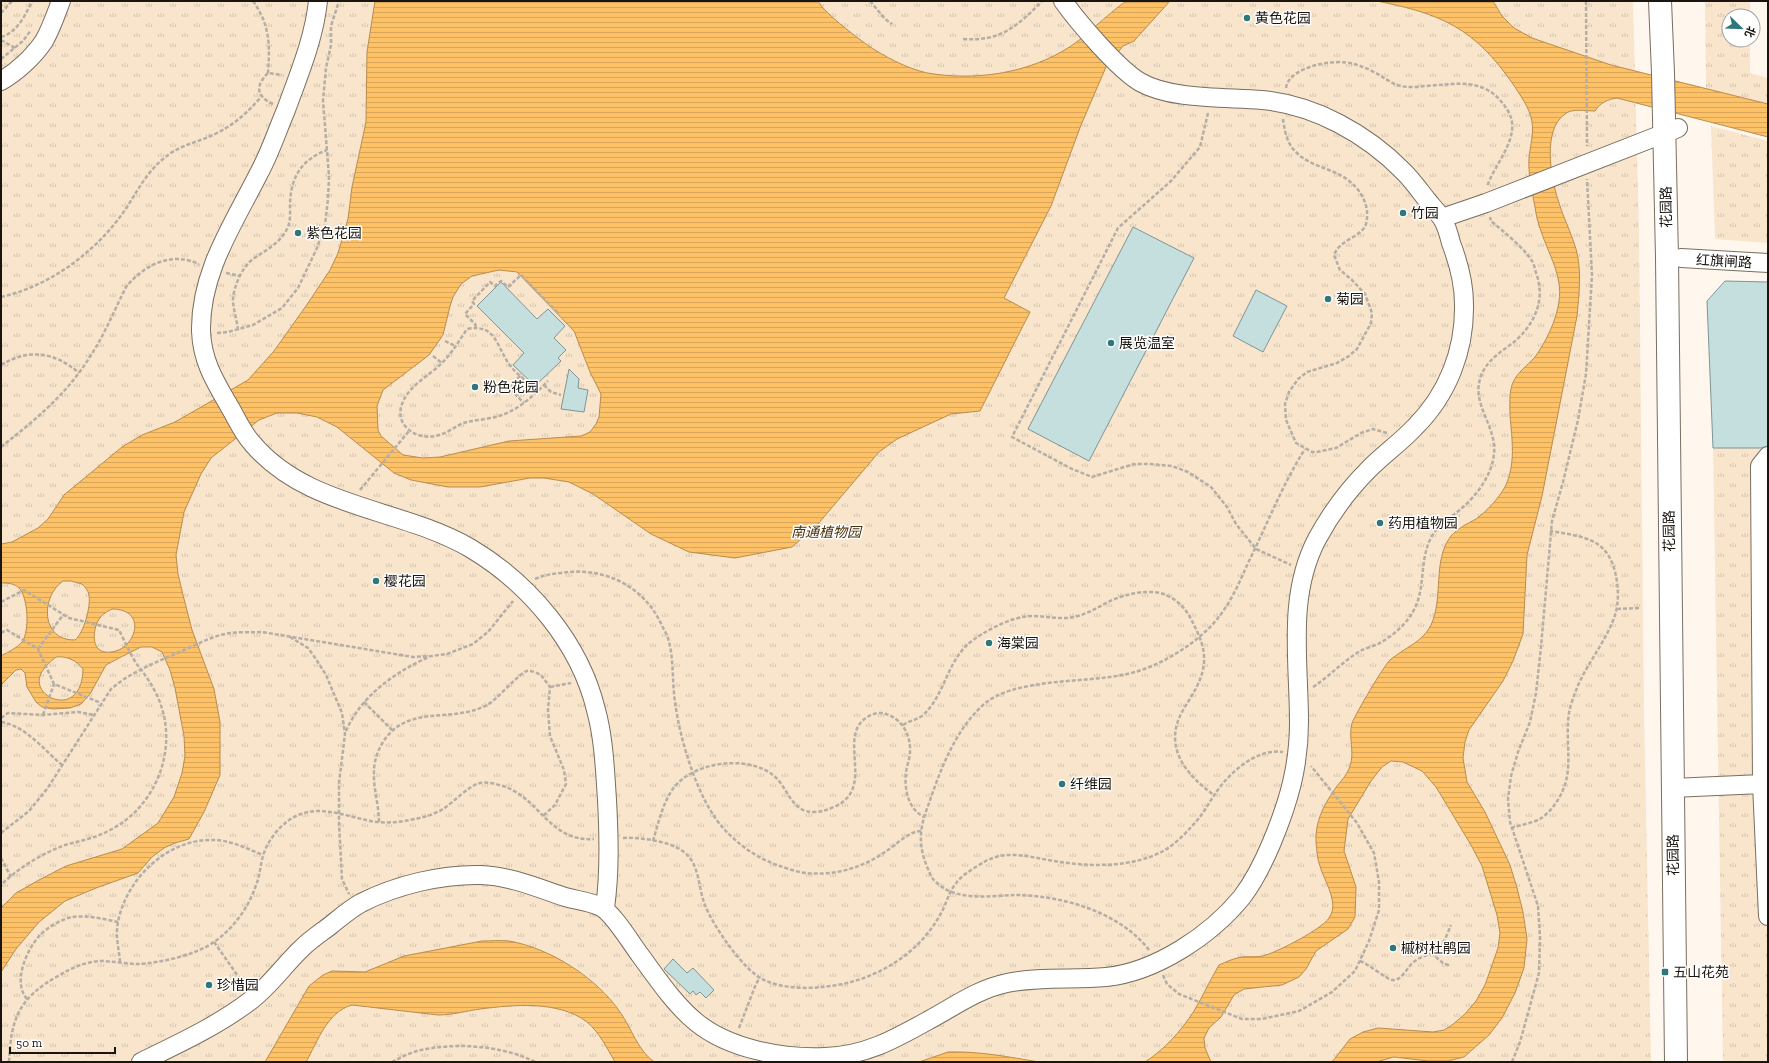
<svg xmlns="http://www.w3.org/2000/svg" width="1769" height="1063" viewBox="0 0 1769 1063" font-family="'Zilla Slab','Noto Sans SC',serif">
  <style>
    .park { fill: url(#park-tufts) }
    .water { fill: url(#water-rules); stroke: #b98d4d; fill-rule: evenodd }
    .building { fill: #c5dede; stroke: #7e9596 }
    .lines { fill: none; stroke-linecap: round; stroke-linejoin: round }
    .minor-casing { stroke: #796e5f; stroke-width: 20 }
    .major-casing { stroke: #796e5f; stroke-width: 24 }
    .path { stroke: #b5aea5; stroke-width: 2.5; stroke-dasharray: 4 2; stroke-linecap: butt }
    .minor { stroke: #fff; stroke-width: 18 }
    .major { stroke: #fff; stroke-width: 22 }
    .poi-dot { fill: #2e777a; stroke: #fff; stroke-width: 1.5 }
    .labels { text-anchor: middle; stroke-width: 3; stroke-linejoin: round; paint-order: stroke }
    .poi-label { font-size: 14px; fill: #1a150f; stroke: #fff; text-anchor: start }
    .street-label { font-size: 14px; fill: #1a150f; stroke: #fff }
    .park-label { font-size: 14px; font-style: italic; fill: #4b330c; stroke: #fff }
  </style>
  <defs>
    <pattern id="park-tufts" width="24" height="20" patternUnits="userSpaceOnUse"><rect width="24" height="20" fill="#f8e5cc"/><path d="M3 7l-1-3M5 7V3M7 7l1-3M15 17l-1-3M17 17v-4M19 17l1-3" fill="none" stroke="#d4c4ae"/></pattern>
    <pattern id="water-rules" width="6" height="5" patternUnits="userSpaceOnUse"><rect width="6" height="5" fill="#fdc168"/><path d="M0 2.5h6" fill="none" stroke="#d8a559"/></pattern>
  </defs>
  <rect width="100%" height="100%" fill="#fff7ed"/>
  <path class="park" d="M 1,1 L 1633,1 L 1639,232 L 1644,711 L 1651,1062 L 1,1062 Z
    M 1705,1 L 1750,1 L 1750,16 L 1729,16 L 1729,40 L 1750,40 L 1750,73 L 1768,78 L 1768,106 L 1706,90 Z
    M 1711,126 L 1768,141 L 1768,243 L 1715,239 Z
    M 1713,448 L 1762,448 L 1768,756 L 1768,1062 L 1723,1062 Z"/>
  <path class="water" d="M 375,1 L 818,1 C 824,13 862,42 875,50 C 891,60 915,72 934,74 C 983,81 1038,71 1078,41 C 1086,35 1122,2 1127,1 C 1137,0 1159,1 1170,1 L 1134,41 L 1123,46 L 1106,67 L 1081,125 L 1051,206 L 1004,298 L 1030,312 L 980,411 L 951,414 L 897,439 L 879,452 L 818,524 L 792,547 L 735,558 L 689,552 L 651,534 L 593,494 L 569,482 L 544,478 L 530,478 L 480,487 L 448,487 L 411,480 L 394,473 L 337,427 L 317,417 L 297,413 L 277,413 L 259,420 L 211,458 L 201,474 L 184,512 L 176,555 L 178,574 L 183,595 L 192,630 L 214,689 L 220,722 L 220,775 L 204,812 L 189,839 L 175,843 L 164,848 L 152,857 L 138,873 L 96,888 L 65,901 L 39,922 L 16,949 L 1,972 L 1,908 L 16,893 L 39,880 L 66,866 L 122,849 L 158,823 L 174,797 L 182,773 L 185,756 L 184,736 L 175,688 L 170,670 L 162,652 L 152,647 L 141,647 L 119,658 L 106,665 L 90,694 L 81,704 L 70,708 L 53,709 L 42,707 L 36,702 L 27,687 L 25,673 L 21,669 L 16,670 L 1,685 L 1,656 C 8,652 17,648 22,642 C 30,631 28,597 19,588 C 14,583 7,583 1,583 L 1,544 L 12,542 L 38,528 L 48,519 L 64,495 L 122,447 L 142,435 L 175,422 L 248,380 L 274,351 L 306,306 L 330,270 L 338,253 L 348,219 L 352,187 L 366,122 L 367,52 ZM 499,270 L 517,272 L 574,331 L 590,372 L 601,394 L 599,417 L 596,424 L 590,432 L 581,436 L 509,441 L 440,457 L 423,458 L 403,455 L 381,436 L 378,430 L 377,406 L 383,390 L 429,355 L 443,335 L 450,306 L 453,297 L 461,284 L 472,276 ZM 63,581 L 71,581 L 82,584 C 85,587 88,590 89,595 C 91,606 84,633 75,640 C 41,641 40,597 63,581 ZM 112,609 C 151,609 134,656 105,652 C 91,650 93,630 98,621 C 101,615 106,612 112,609 ZM 56,657 C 67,656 76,660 83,669 C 82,719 32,699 40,676 C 42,669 50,662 56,657 Z
    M 1377,1 L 1493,1 L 1502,16 L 1514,28 L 1532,38 L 1611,65 L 1768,104 L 1768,137 L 1617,98 C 1608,99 1600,103 1595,111 C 1586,111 1572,108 1565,114 C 1542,130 1551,178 1558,200 C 1563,217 1571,232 1576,249 C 1582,271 1579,294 1577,316 L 1542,496 L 1527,555 L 1523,634 L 1513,661 L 1503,681 L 1469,730 L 1465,742 L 1463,758 L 1467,782 L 1485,812 L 1510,865 L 1517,888 L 1523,912 L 1527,939 L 1524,968 L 1515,993 L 1502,1018 L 1489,1035 L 1464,1057 L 1448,1061 L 1428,1061 L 1394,1057 L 1376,1062 L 1332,1062 L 1350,1039 L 1363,1032 L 1378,1028 L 1433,1032 L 1444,1030 L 1452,1025 L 1465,1014 L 1476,1001 L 1485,985 L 1498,948 L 1500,933 L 1497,915 L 1482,866 L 1471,845 L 1436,787 L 1422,771 L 1403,762 L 1391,761 L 1382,767 L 1371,781 L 1348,819 L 1344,851 L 1356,887 L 1355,917 L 1348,929 L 1316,951 L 1306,969 L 1299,977 L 1282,985 L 1244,989 L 1234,995 L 1221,1017 L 1209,1028 L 1204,1038 L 1205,1048 L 1211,1062 L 1145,1062 C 1165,1049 1181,1031 1194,1011 C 1203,996 1210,980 1219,965 C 1226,962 1234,958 1242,957 C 1250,956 1258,958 1266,955 C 1279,951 1322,929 1329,918 C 1340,903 1324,881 1320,866 C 1317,859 1317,850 1316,842 C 1315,820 1325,803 1337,786 C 1342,780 1348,773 1350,766 C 1355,752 1348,737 1352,723 C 1356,713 1383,667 1390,660 C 1404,648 1423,642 1431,625 C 1444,597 1432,561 1451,536 C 1458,528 1467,524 1476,519 C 1487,511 1498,499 1505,487 C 1516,464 1512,440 1510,415 C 1510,406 1509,394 1512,385 C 1516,373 1527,366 1535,357 C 1546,342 1557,319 1559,301 C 1563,276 1548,253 1541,231 C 1538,223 1536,215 1535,207 C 1532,191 1528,174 1529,158 C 1530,146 1534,134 1532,122 C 1530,108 1520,95 1513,84 C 1474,28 1442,14 1377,1 Z
    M 482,941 C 491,941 501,940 509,941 C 550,948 597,978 620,1012 C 632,1029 637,1049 654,1062 L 615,1062 C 607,1048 599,1032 587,1022 C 558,1000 513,1005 480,1009 C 466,1011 452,1015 438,1015 L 352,1005 C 327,1012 318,1041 306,1062 L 265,1062 L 309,986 L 323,975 L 332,971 L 365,972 L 404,956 Z
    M 948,1052 C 979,1051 1009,1057 1039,1062 L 919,1062 Z"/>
  <path class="building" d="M 1133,227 L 1194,258 L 1089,461 L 1028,429 Z
    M 1725,281 L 1768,282 L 1768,446 L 1761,448 L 1713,448 L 1707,301 Z
    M 501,282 L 537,319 L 548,309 L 565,326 L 554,338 L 566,350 L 558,358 L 561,361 L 535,386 L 513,365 L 524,353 L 477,306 Z
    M 1256,290 L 1287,306 L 1263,352 L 1233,336 Z
    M 569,369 L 579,379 L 578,388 L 588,390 L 584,412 L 561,409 Z
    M 673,959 L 687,973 L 693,968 L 714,990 L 706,998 L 700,992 L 696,995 L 693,991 L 690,994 L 664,969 Z"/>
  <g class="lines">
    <defs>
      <path id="minor" d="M 318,1 C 314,39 299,74 286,110 C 277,131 270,153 259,173 C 234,223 200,272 201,331 C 202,360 214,380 228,404 C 236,417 242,432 252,443 C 306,508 401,508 470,548 C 529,583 580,643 596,710 C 604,739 605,771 607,800 C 609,837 610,872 605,908
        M 1,81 C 17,72 34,56 44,41 C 51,29 56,14 61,1
        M 1442,218 L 1486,203 L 1678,128
        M 1681,258 L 1768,263
        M 1762,784 L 1760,466 L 1768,456
        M 1672,788 L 1762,784 L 1768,916
        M 141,1062 C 178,1044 217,1026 250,1001 C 270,986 284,965 302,948 C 311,939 322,932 331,925 C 341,917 350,909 361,903 C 396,885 442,874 481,875 C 510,876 538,888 565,897 C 576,900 592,902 601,907 C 613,913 631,943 640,955 C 657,978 674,1004 696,1022 C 729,1049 783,1059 825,1057 C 865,1056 895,1039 929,1020 C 955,1006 978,989 1007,983 C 1040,976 1073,980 1106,977 C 1156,972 1211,935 1242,897 C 1255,880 1264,861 1272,842 C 1289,801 1299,766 1299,722 C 1299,660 1287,596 1317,539 C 1331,513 1348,490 1369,469 C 1384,454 1401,442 1415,427 C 1448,394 1465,350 1464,304 C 1464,282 1459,264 1451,243 C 1449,235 1447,227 1443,220 C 1440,215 1431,205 1427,200 C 1420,191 1412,180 1404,172 C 1367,134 1315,105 1262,100 C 1226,97 1171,100 1140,82 C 1118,69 1078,22 1063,1"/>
      <path id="major" d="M 1660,1 L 1663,73 L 1667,258 L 1676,1062"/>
    </defs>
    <use href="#minor" class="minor-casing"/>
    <use href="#major" class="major-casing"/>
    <path class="path" d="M 253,1 C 270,25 270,45 268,73
      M 870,1 L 885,19 L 892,24
      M 1586,1 L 1587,146
      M 1,13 L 12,1
      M 1,37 C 17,33 26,14 32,1
      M 963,39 C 1000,42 1018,26 1042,1
      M 1,40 L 15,48
      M 1,59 L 23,41 L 31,30
      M 1286,88 C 1289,66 1336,58 1354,64 C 1365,67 1375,72 1384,78 C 1388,80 1393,84 1397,85 C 1406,88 1416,87 1425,86 C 1459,84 1487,76 1508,111 C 1523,136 1494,164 1487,187
      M 273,104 C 256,96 255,86 268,73 L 282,75
      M 1208,113 L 1200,147 L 1171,181 L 1118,228 L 1012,437 L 1072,469 L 1092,477 L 1134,464 L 1150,464 L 1172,466 L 1188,472 L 1211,487 L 1227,507 L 1236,524 L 1256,549 L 1291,565
      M 1283,119 C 1284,128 1287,143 1294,150 C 1307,165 1326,167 1342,176 C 1359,186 1371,204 1366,224 C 1362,237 1340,239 1334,255 L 1340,270 L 1352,280 L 1365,294 L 1372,313 L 1371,323 L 1357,349 L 1349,356 L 1337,363 L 1307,372 L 1298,379 L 1289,392 L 1285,404 L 1286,420 L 1296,443 L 1312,452 L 1317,452 L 1336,448 L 1361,433 L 1373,429 L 1387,433
      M 226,273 L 240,276
      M 1,297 C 50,286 94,253 123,213 C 136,194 145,174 163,159 C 180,144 198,143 217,133 C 235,124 248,112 261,97
      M 476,327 L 475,324 L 465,314 L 474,304 L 472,301 L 490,282 L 495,286 L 501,281 L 508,287 L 521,275 L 559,314
      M 238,330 C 237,320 233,309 233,299 C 234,286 242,267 253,259 C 266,250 279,244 287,229 C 291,221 290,212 290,204 C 291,177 301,160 327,150
      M 217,333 L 228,332 L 253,325 L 282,308 L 298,288 L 317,248 L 325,225 L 328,199 L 329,176 L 323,101 L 326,68 L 331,45 L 331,26 L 339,1
      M 445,341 L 455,346
      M 433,356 L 442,363
      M 1,365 C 29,348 55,352 79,373
      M 520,376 L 509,388 L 524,403
      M 544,385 L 551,392 L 561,395
      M 538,391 C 529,383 519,376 512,368 C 496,349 498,323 467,329 C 459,341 452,353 442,363 C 429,376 408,386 402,404 C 399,412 400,421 406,427 C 415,437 430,439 442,434 C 451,431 458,424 467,422 C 481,419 497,419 511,411 C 525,404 537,392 548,381
      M 1,447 C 34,421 67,394 89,358 C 104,336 114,311 126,287 C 144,265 171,251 199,264
      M 360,490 L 409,431
      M 535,579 C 544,575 551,574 561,573 C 603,566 645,586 662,626 C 665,631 668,637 669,642 C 674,662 672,682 675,702 C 680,740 698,802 725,830 C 739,845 757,858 777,865 C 786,868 796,872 806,873 C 834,876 862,868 885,852 C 896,845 909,831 921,831
      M 1,602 L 24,590 L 69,618 L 119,630 C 124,640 132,658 139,667 C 147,677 154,688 159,700 C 179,749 156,808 108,831 C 95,838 80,841 65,845 C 43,853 18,868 1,885
      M 1617,609 L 1639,608
      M 1,633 L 7,630 L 38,649 L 54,684 L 101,703
      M 290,637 L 308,648 L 316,659 L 326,675 L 342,713 L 345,734 L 339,783 L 339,823 L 342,879 L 349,894
      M 38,649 L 63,615
      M 550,687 L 571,683
      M 1313,687 C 1330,676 1344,660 1362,650 C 1367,648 1373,646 1378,644 C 1395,635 1411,620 1417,603 C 1425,581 1420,557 1432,536 C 1440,523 1452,517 1463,507 C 1478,494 1492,474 1494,454 C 1497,427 1472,405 1480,379 C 1485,361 1501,352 1514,342 C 1535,324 1546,299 1536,273 C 1535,269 1534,264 1532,261 C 1526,250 1502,230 1491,221 L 1490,217
      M 364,702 L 392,730
      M 43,715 L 54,684
      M 1,718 L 8,713 L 43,715 L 78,712 L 94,715
      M 1,722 C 26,726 44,750 62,765
      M 903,725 C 909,721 916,720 922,716 C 944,697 946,665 967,645 C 982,632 1012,616 1032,616 C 1047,616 1060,620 1074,617 C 1088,614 1098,607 1110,601 C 1125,594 1151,588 1166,595 C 1180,601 1188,612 1194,625 C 1200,637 1205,649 1204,662 C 1203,681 1191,696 1182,712 C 1163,747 1186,775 1214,795
      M 346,731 C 361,696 395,672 429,657
      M 379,822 C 379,805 373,788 374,771 C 374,761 378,750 383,742 C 408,703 452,724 487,705 C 498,699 519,673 527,671 C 531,670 537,673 541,675 L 550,687 L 548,710 L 550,736 L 564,770 L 566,784 L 555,805 L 543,816
      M 1511,828 C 1521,825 1532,823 1540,819 C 1546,815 1552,809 1555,804 C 1577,774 1564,746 1569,713 C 1570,706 1573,699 1575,693 C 1584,668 1602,647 1612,623 C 1618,610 1619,596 1617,582 C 1611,539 1587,537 1550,531
      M 1,833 L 29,811 L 47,789 L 111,689 C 132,671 157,662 182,651 C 196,645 210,637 225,634 C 237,631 250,633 262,632 L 413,657 L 432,656 L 447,654 L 473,644 L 488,632 L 513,601
      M 623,838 C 640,837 670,841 684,852 C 700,864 698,888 705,905 C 713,926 744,971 764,980 C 781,988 805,989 822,987 C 870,983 916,958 940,915 C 946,905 949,891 957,882 C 963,874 976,867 984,862 C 1007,849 1029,857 1054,861 C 1088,867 1134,868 1165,850 C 1175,844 1185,834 1193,825 C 1202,816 1208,804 1215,794 C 1229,773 1256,748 1283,752
      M 653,841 C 658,824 662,806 672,790 C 691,762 746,754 773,775 C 788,787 791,812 813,812 C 821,812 827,810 834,807 C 878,788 834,735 869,716 C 874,713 881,712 886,714 C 902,719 911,735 910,752 C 910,758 907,765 906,772 C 904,789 908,809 924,817
      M 1,858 L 11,877
      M 214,942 L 245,986
      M 1149,950 C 1120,912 1061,895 1014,895 C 989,896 955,902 935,881 C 931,878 930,873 928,869 C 918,846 919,829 928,806 C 940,771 954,732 982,706 C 1010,678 1084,683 1122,675 C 1152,670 1185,651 1207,630 C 1227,611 1237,588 1248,563 C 1267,525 1282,485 1305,449
      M 1431,953 L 1443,963 L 1451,966
      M 1360,961 C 1368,964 1387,979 1392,980 C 1403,981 1407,966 1415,961 C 1423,955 1433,955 1440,947 C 1445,941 1448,932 1451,925
      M 120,962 C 119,949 115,935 118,922 C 126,879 168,838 214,840 C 230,840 248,849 263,855
      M 1163,975 L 1167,984 L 1179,994 L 1242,1019 L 1262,1019 L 1299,1011 L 1332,992 L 1355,971 L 1369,941 L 1379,910 L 1379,882 L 1374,853 L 1357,823 L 1311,766
      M 27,999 C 12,982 27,949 40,935 C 48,927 62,919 72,917 C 87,915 104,919 118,922
      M 739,1028 L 756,984 L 760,977
      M 9,1062 C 11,1018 19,998 58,976 C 71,968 85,962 100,961 C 113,961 126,964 138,964 C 160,963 196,955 214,942 C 233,929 249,907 256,885 C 260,876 260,866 263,856 C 267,841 281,823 296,816 C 318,805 343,815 366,820 C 378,823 391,823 404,821 C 416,819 432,816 443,809 C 454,802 468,786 480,783 C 486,782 493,783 499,785 C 540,795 547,842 594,839
      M 392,1062 C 400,1058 409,1053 417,1051 C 453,1042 502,1045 535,1062
      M 1512,1062 L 1520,1042 L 1539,973 L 1540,937 L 1538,906 L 1510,822 L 1508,799 L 1511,776 L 1518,752 L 1530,722 L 1536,693 L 1541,647 L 1552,521 L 1563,482 L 1578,420 L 1586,374 L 1592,275 L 1587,179"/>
    <use href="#minor" class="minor"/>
    <use href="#major" class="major"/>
  </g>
  <g class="poi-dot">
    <circle cx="1247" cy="18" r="4"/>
    <circle cx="1403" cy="213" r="4"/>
    <circle cx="298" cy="233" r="4"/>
    <circle cx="1328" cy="299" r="4"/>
    <circle cx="1111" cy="343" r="4"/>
    <circle cx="475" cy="387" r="4"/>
    <circle cx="1380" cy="523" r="4"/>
    <circle cx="376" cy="581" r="4"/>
    <circle cx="989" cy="643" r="4"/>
    <circle cx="1062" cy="784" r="4"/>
    <circle cx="1393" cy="948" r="4"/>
    <rect x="1661" y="968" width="8" height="8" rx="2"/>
    <circle cx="209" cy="985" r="4"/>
  </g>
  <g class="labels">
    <g class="poi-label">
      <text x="1255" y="23">黄色花园</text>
      <text x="1411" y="218">竹园</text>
      <text x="306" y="238">紫色花园</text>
      <text x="1336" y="304">菊园</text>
      <text x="1119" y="348">展览温室</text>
      <text x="483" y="392">粉色花园</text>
      <text x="1388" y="528">药用植物园</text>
      <text x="384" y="586">樱花园</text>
      <text x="997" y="648">海棠园</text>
      <text x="1070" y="789">纤维园</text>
      <text x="1401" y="953">槭树杜鹃园</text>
      <text x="1673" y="977">五山花苑</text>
      <text x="217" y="990">珍惜园</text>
    </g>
    <g class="street-label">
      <text transform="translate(1666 207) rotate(-91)" y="5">花园路</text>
      <text transform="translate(1724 261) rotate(3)" y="5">红旗闸路</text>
      <text transform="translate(1669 531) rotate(-91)" y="5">花园路</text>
      <text transform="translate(1673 855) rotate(-91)" y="5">花园路</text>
    </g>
    <g class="park-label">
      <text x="826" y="537">南通植物园</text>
    </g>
  </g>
  <rect width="1769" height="1063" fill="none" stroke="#1a150f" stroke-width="4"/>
  <g transform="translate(1741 28) rotate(113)"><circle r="19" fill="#ffffff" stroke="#a3a19f"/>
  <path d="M0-3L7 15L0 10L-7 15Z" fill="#2e777a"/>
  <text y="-6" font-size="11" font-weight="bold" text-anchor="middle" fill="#1a150f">北</text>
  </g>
  <path d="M10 1047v6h105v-6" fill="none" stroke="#1a150f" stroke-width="2"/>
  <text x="16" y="1047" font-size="12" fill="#1a150f" stroke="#ffffff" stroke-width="3" paint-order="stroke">50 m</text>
</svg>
